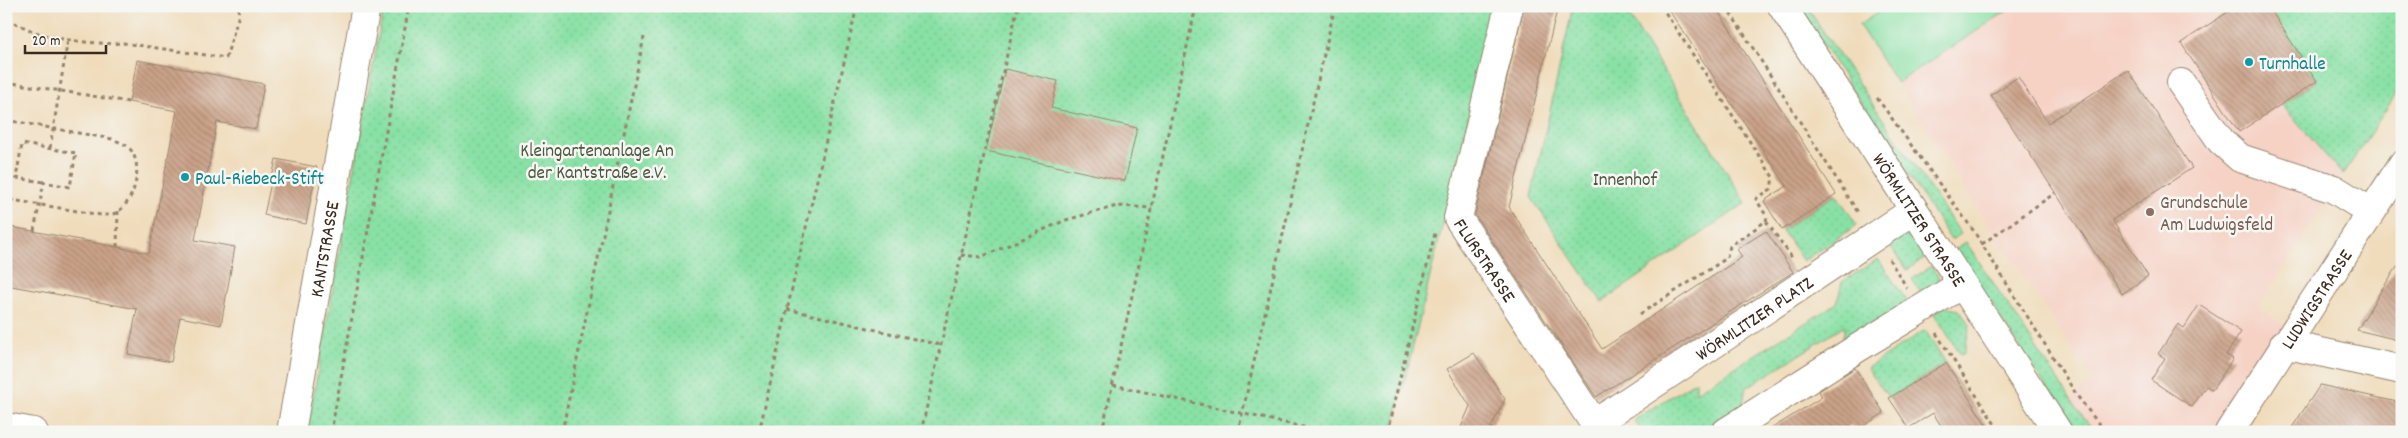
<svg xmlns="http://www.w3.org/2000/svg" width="2408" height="438" viewBox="0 0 2408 438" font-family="Dekko,sans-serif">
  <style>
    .built { fill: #f6d2c5 }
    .grass { fill: url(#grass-dots); stroke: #628662 }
    .pitch { fill: #89e1a5; stroke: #628662 }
    .building { fill: url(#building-back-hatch) }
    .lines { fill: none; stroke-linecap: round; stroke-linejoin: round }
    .minor-casing { stroke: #96836c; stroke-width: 30 }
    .path { stroke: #96836c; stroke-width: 3; stroke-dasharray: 4 4; stroke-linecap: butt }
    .minor { stroke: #fff; stroke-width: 28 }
    .culture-dot { fill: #0f9aa8; stroke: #f6f6f2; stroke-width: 2 }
    .education-dot { fill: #8d6e63; stroke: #f6f6f2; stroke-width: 2 }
    .labels { text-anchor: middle; stroke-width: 5; stroke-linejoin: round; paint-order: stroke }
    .culture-label { font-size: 19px; fill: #0d838f; stroke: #f6f6f2; text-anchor: start }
    .park-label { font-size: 19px; fill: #4e5840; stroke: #f6f6f2 }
    .education-label { font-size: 19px; fill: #785e54; stroke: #f6f6f2; text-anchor: start }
    .street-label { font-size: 19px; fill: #3b2a1e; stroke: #f6f6f2 }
  </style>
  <defs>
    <pattern id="grass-dots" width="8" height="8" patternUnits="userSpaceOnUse" patternTransform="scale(1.25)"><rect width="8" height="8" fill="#89e1a5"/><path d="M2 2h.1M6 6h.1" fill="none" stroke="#77c18e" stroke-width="1.8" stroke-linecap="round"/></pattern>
    <pattern id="building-back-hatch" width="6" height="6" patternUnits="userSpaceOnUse" patternTransform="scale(1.25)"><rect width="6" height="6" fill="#cba289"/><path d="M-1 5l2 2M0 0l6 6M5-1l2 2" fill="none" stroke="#a6846f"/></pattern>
  </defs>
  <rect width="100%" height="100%" fill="#f6f6f2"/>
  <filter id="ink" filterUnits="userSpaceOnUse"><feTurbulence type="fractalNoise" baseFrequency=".02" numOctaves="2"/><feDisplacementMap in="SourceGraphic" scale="10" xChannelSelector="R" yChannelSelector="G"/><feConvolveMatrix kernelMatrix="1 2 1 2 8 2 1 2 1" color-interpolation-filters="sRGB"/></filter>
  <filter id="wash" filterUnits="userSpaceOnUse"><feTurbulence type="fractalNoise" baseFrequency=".0096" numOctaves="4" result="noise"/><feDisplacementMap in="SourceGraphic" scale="20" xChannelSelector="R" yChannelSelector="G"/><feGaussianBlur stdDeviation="1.12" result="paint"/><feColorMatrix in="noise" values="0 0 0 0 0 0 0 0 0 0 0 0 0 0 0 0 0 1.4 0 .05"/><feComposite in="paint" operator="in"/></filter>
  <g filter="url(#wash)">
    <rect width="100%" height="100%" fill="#f0dcbb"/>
    <path class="built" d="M 1888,6 L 2402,6 L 2402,85 L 2258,307 L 2293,331 L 2229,432 L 2058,432 L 2049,419 L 2094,380 L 1995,234 L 1859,25 Z"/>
    <path class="grass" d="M 384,6 L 1496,6 L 1392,432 L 307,432 Z
      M 1573,6 L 1623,6 L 1746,203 L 1602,302 L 1531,197 Z
      M 1806,6 L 1961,234 L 1951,240 L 1799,8 Z
      M 2268,6 L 2402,6 L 2402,85 L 2343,175 L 2282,105 L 2317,81 Z
      M 1836,194 L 1857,225 L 1803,261 L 1782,230 Z
      M 1896,233 L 1912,235 L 1926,257 L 1907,270 L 1886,239 Z
      M 1966,242 L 2080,413 L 2095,432 L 2078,432 L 2067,418 L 1955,249 Z
      M 1878,259 L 1909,304 L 1841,348 L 1845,326 L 1746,388 L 1741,412 L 1710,432 L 1642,432 L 1634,420 L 1696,381 L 1696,392 L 1837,303 L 1842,282 Z
      M 1931,266 L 1939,277 L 1934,292 L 1924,298 L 1912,279 Z
      M 1944,307 L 1959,310 L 1970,325 L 1964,353 L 1961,355 L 1934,314 Z
      M 1925,330 L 1946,363 L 1889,398 L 1867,368 Z"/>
    <path class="pitch" d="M 1888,6 L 2004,6 L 2007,11 L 1897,83 L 1859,25 Z"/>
    <g id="blocks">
      <path class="building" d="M 1524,6 L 1558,6 L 1509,207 L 1602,349 L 1742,257 L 1737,249 L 1766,231 L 1793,272 L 1596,397 L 1475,215 Z
        M 1666,6 L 1715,6 L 1836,194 L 1782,230 L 1764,201 L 1787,186 Z
        M 2237,6 L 2268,6 L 2317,81 L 2239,132 L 2181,43 Z
        M 137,60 L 264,84 L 256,129 L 217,122 L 195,240 L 235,247 L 221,325 L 180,317 L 171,362 L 128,354 L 137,309 L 6,285 L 6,226 L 149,253 L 177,111 L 129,102 Z
        M 1005,69 L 1058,81 L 1051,108 L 1137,128 L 1125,181 L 986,151 Z
        M 2128,70 L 2192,168 L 2112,220 L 2148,276 L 2122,294 L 1991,95 L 2018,77 L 2048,123 Z
        M 276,159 L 317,167 L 306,224 L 264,215 Z
        M 2402,260 L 2402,341 L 2357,330 L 2382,289 Z
        M 2199,305 L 2241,332 L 2226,355 L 2233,359 L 2212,390 L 2206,386 L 2192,407 L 2151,380 L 2165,358 L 2158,354 L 2178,324 L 2184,328 Z
        M 1474,353 L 1505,399 L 1489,432 L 1459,432 L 1470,406 L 1447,369 Z
        M 1946,363 L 1991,432 L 1945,432 L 1933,413 L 1909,428 L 1889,398 Z
        M 1855,368 L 1884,413 L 1856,431 L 1851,425 L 1840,432 L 1766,432 L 1822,397 L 1819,391 Z
        M 2320,385 L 2402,403 L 2402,432 L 2289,432 Z"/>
    </g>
  </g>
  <g filter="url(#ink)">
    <use href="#blocks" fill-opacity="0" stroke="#96836c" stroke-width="1"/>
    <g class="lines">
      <defs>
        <g id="minor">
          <path id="s1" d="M 1509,6 L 1458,218 L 1600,432"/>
          <path id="s2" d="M 1782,6 L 2058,432"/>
          <path d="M 2181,83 L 2221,141 L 2240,158 L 2334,189 L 2371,212"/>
          <path d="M 2284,344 L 2402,370"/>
          <path id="s3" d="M 1594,424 L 1913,211"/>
          <path d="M 6,427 L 34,432"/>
          <path id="s4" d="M 291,432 L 366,6"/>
          <path d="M 1726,432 L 1856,349 L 1962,284"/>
          <path id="s5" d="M 2229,432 L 2402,165"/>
        </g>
      </defs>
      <use href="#minor" class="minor-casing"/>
      <path class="path" d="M 1661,6 L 1773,177 L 1771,189 L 1756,199 L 1767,217 L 1766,221
        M 1726,6 L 1859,214
        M 6,21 C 19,23 24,28 35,32 C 56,40 101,45 123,43 L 226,58 L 238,18 L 239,6
        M 6,82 L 129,102
        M 1877,98 L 1973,230 L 2078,397 L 2105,432
        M 6,120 L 112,139 C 117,141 123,143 127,146 C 146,161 135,206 113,214 C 109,215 104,215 101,215 L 6,199
        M 50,148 L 68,39
        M 34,231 L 44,182 L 70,187 L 76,153 L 22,144 L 16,178 L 44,182
        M 1982,244 L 2055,193
        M 117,247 L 118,211
        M 961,255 L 981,257 L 1066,220 L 1117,206 L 1152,208
        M 1889,259 L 1907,288
        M 787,309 L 940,345
        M 1640,314 L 1727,258 L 1730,246 L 1766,221 L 1793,259
        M 1936,333 L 2000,432
        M 1113,385 L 1326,432
        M 331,432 L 409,6
        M 562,432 L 644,37
        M 759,432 L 857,6
        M 921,432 L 1018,6
        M 1102,432 L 1196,6
        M 1238,432 L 1335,6
        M 1387,432 L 1435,233"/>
      <use href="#minor" class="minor"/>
    </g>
  </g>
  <g class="culture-dot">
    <circle cx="2249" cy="62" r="5"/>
    <circle cx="185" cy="177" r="5"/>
  </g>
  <circle class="education-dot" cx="2150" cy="212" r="5"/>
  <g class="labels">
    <g class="culture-label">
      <text x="2259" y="69">Turnhalle</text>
      <text x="195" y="184">Paul-Riebeck-Stift</text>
    </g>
    <g class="park-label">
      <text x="597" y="156">Kleingartenanlage An<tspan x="597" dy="22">der Kantstraße e.V.</tspan></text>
      <text x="1625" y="185">Innenhof</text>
    </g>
    <g class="education-label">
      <text x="2160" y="208">Grundschule<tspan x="2160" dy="22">Am Ludwigsfeld</tspan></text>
    </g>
    <g class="street-label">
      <text dy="7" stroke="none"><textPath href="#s2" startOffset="254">WÖRMLITZER STRASSE</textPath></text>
      <text dy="7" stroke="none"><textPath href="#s4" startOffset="186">KANTSTRASSE</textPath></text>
      <text dy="7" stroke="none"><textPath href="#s1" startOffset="268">FLURSTRASSE</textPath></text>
      <text dy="7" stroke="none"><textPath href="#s5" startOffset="159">LUDWIGSTRASSE</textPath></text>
      <text dy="7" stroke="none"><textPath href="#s3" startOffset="192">WÖRMLITZER PLATZ</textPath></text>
    </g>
  </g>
  <rect width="2408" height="438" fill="none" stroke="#f6f6f2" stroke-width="25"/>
  <path d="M25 45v8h81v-8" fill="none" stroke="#3b2a1e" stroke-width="2.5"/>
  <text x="32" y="45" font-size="15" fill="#3b2a1e" stroke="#f6f6f2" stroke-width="4" paint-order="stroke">20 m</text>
</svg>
